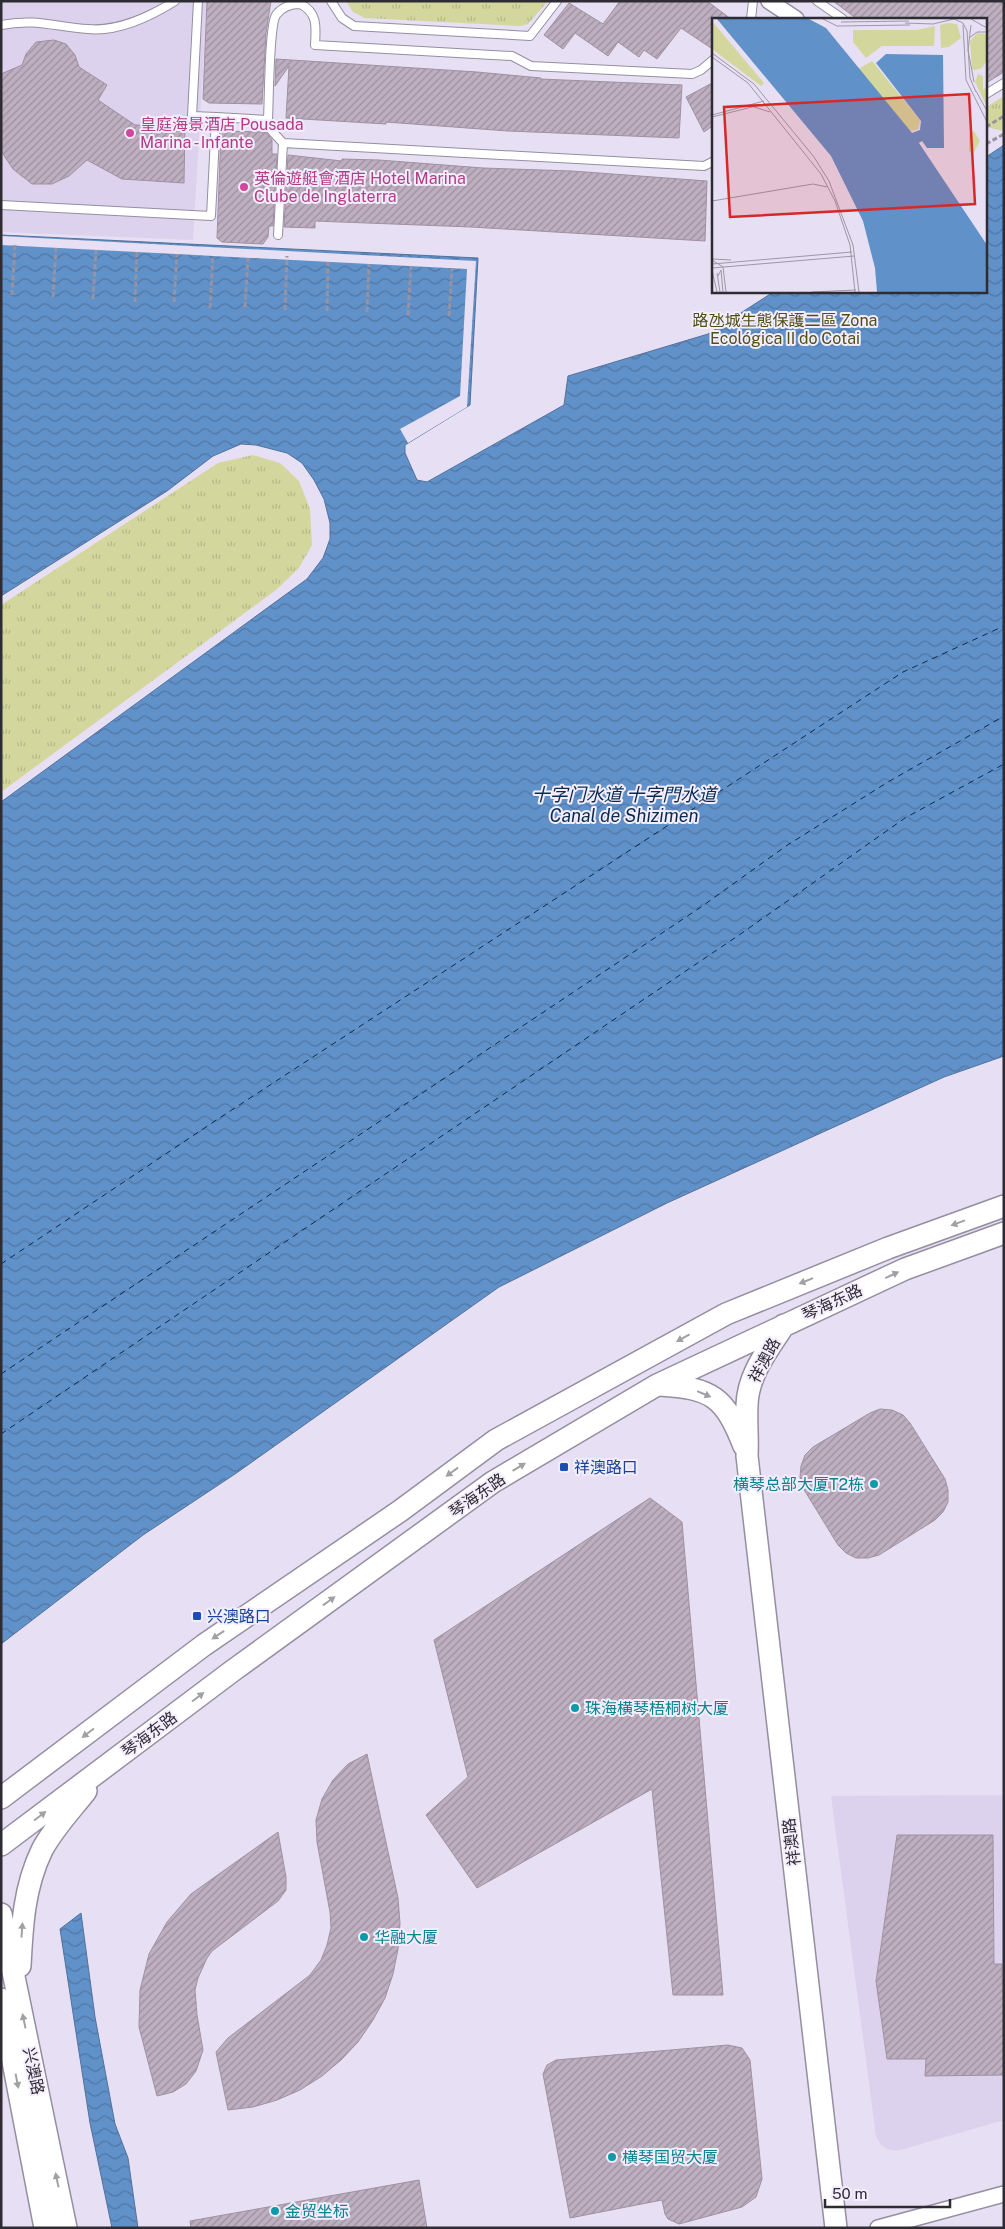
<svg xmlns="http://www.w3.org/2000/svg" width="1005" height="2229" viewBox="0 0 1005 2229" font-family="'Public Sans','Noto Sans SC',sans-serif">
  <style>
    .built { fill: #ddd2ed }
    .grass { fill: url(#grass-tufts) }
    .water { fill: url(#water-waves); stroke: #52729c }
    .pier { fill: #e7dff3 }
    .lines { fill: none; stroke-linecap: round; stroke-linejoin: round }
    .ferry { stroke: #072b4f; stroke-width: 1; stroke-dasharray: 6 5; stroke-linecap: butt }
    .building { fill: url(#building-hatch); stroke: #9f91a1 }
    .lane-casing { stroke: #958ea0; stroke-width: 10 }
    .street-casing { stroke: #958ea0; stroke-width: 18 }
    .secondary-casing { stroke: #958ea0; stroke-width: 24 }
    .path { stroke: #9892a1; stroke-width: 3; stroke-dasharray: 5 2.5; stroke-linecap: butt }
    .lane { stroke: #fff; stroke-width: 8 }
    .street { stroke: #fff; stroke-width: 15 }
    .secondary { stroke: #fff; stroke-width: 21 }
    .oneway { fill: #a1a0a3 }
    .hotel-dot { fill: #d1479c; stroke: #f3edfd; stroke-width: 2 }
    .transit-dot { fill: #1a4fb4; stroke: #f3edfd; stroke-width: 2 }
    .culture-dot { fill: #0f9aa8; stroke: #f3edfd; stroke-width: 2 }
    .labels { text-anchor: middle; stroke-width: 4; stroke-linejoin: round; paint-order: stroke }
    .hotel-label { font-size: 16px; fill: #b23c85; stroke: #f3edfd; text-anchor: start }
    .park-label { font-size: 16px; fill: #4e5016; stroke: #f3edfd }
    .street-label { font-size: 16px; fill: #2e2b33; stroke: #f3edfd }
    .transit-label { font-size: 16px; fill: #164399; stroke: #f3edfd; text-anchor: start }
    .culture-label { font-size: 16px; fill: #0d838f; stroke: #f3edfd; text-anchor: start }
    .water-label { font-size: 18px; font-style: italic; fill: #072b4f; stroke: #f3edfd }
    .inset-river { fill: none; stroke: #6191c9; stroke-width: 2.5 }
    .inset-road { fill: none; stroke: #9d97a6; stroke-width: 1 }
    .view { fill: #d62828; fill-opacity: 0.15; stroke: #d62828; stroke-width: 2.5 }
    .inset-edge { fill: none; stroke: #2e2b33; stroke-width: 2.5 }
  </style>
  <defs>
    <pattern id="grass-tufts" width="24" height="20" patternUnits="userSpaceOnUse" patternTransform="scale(1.25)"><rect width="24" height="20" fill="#d3d79e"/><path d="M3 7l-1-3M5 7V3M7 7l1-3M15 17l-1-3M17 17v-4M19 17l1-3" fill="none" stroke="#b5b989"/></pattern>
    <pattern id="water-waves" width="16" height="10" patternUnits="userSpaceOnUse" patternTransform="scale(1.25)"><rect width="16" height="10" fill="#6191c9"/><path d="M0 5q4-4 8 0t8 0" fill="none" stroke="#5077a4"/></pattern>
    <pattern id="building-hatch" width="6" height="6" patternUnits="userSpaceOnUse" patternTransform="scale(1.25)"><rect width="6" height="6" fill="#beafc0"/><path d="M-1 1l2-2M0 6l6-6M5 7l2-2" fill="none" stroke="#9b8f9d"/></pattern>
  </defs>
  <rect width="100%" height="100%" fill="#e7dff3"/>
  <path class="built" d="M 1,1 L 207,1 L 193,240 L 1,232 Z
    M 1004,1795 L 1004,2120 L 904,2149 L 896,2151 L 887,2149 L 880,2144 L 876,2136 L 831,1796 Z"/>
  <path class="grass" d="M 346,1 L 548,1 L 528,24 L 520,26 L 365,18 L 353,12 Z
    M 1004,96 L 1004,131 L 986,127 L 986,107 Z
    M 253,455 L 280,463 L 299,481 L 310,509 L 312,545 L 299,568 L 276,590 L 1,792 L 1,605 L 218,463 Z"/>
  <path class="water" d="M 1004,145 L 1004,1056 L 944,1077 L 667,1203 L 499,1287 L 235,1474 L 143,1535 L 1,1644 L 1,802 L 307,579 L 323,558 L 330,539 L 330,523 L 324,499 L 314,480 L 302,463 L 287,453 L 256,445 L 241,444 L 213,456 L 167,491 L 1,596 L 1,235 L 478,258 L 470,405 L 405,445 L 405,453 L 417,480 L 427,482 L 564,405 L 568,376 L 708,334 L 775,291 L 986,291 L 986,157 Z
    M 81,1913 L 95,2017 L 115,2124 L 128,2158 L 138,2228 L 112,2228 L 90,2123 L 60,1929 Z"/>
  <path class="pier" d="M 1,236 L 476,261 L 467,407 L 408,443 L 400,429 L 460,396 L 467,269 L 1,245 Z"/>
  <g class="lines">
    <path class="ferry" d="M 1,1264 L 221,1117 L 903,672 L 1004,626
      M 1,1374 L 701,907 L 786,846 L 888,782 L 1004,716
      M 1,1434 L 742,933 L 905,818 L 1004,764"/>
  </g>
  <path class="building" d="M 207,1 L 271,1 L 266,33 L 262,104 L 209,103 L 203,99 Z
    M 620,1 L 707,1 L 731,19 L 714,19 L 714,50 L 681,28 L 657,59 L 644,50 L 639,57 L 618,42 L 608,56 L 575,33 L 563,49 L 544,35 L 569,3 L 603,24 Z
    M 833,1 L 1004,1 L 1004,72 L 986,83 L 986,19 L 857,19 Z
    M 54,40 L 66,44 L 75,55 L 79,67 L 107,85 L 98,100 L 135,125 L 185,126 L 184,183 L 122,179 L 87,160 L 69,176 L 52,184 L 32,184 L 13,169 L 1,151 L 1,74 L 22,65 L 26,54 L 36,42 Z
    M 276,59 L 477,72 L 541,78 L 540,79 L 682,85 L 679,138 L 508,131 L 386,122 L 386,124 L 286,118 L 289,66 L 275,86 Z
    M 714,82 L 714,125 L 704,132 L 686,97 Z
    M 221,131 L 266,132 L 272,140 L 272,154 L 277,154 L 273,226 L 269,226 L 268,237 L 263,244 L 222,242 L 217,238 Z
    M 288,155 L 342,161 L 342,159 L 379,160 L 483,168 L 572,171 L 707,181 L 705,241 L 471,227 L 315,221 L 315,228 L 284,227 Z
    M 880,1409 L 892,1410 L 903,1415 L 910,1423 L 945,1479 L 948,1490 L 948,1502 L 943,1512 L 935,1520 L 879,1555 L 868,1558 L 856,1558 L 846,1553 L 838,1545 L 803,1488 L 800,1477 L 801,1466 L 805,1455 L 813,1447 L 870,1413 Z
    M 650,1498 L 682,1522 L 723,1995 L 673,1995 L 652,1789 L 477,1888 L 426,1815 L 468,1777 L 434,1640 Z
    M 367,1754 L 398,1898 L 400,1923 L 398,1949 L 393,1974 L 385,1998 L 373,2020 L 358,2042 L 341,2060 L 322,2076 L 300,2090 L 277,2100 L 253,2107 L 228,2110 L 216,2052 L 228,2038 L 310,1975 L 321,1960 L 327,1945 L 331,1928 L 330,1912 L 317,1842 L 316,1820 L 322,1799 L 333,1780 L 348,1764 Z
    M 278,1832 L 286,1877 L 286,1890 L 278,1901 L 212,1951 L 207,1958 L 198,1978 L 195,1990 L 197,2015 L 203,2050 L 196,2071 L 186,2084 L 173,2092 L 157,2096 L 139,2027 L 140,1990 L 149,1954 L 167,1922 L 191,1894 Z
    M 897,1835 L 993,1835 L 994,1964 L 1002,1964 L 1002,1981 L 1004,1981 L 1004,2075 L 925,2076 L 926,2059 L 887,2059 L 876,1981 Z
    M 728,2045 L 742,2048 L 750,2060 L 762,2179 L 756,2197 L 742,2207 L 679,2224 L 668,2219 L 665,2214 L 662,2200 L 570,2218 L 543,2074 L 547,2065 L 556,2060 Z
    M 419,2180 L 427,2228 L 191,2228 L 190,2221 Z"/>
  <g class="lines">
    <defs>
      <path id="lane" d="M 198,1 L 192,116 L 216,117
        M 331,1 L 342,18 L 354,26 L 530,36 L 557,1
        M 817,1 L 843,19
        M 751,19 L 753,1
        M 1,25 C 35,18 56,27 88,29 C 117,32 151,16 175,1
        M 986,94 L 1004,83
        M 283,143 L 704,166 L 714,161
        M 1,205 L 211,216 L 216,117 L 268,120
        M 278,235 L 283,143 L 271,130 L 268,120 C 269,101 269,26 276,15 C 282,7 291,4 300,4 C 318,12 316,28 315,45 L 512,56 L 531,66 L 692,74 L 701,70 L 714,59"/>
      <path id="street" d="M 769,1 L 796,19
        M 878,2228 L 1004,2194"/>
      <path id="secondary" d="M 784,1325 C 768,1350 748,1374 747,1405 C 746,1422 748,1439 747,1456 L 836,2228
        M 660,1385 C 712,1388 725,1397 744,1446
        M 1,1798 L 204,1645 L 400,1511 L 496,1440 L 726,1314 L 888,1248 L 1004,1206
        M 1,1845 L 231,1672 L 493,1482 L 657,1385 L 905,1269 L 1004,1233
        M 1,1914 L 66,2228
        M 20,1966 C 22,1926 24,1887 42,1850 C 53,1829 71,1810 86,1791
        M 1,1999 L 45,2228"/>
    </defs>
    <use href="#lane" class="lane-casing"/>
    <use href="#street" class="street-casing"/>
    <use href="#secondary" class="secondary-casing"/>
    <path class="path" d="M 986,127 L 1004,116
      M 986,144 L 1004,134
      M 12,295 L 15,245
      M 53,297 L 56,248
      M 93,299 L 96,250
      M 135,302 L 137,252
      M 174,302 L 177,254
      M 245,307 L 248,258
      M 210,308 L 213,256
      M 285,310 L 287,256
      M 327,311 L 328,262
      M 367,312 L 369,264
      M 408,315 L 411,266
      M 449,316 L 452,268"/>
    <use href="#lane" class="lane"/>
    <use href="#street" class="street"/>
    <use href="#secondary" class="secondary"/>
  </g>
  <defs><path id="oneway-solid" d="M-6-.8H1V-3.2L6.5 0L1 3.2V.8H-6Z" transform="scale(1.25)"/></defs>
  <g class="oneway">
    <use href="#oneway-solid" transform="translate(958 1223) rotate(160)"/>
    <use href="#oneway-solid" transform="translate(892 1275) rotate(-25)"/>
    <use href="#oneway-solid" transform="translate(806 1281) rotate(158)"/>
    <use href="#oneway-solid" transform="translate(683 1338) rotate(151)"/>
    <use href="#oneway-solid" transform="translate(704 1394) rotate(23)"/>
    <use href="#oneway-solid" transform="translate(519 1467) rotate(-31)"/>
    <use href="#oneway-solid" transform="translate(452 1472) rotate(144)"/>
    <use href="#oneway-solid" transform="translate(329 1601) rotate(-36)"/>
    <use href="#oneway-solid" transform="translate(218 1635) rotate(146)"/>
    <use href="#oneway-solid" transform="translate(198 1697) rotate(-37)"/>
    <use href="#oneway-solid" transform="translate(88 1733) rotate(143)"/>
    <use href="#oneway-solid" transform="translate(40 1816) rotate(-37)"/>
    <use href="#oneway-solid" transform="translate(22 1930) rotate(-86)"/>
    <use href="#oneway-solid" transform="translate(24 2021) rotate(-102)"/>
    <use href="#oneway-solid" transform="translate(17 2081) rotate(79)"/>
    <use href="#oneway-solid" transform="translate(57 2180) rotate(-102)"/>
  </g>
  <g class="hotel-dot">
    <circle cx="130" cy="133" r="5"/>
    <circle cx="244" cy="187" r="5"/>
  </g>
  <g class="transit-dot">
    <rect x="559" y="1462" width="10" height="10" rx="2.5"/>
    <rect x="192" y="1611" width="10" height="10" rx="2.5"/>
  </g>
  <g class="culture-dot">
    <circle cx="874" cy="1484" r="5"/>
    <circle cx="575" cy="1708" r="5"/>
    <circle cx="364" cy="1937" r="5"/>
    <circle cx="612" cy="2157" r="5"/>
    <circle cx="275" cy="2211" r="5"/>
  </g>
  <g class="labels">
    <g class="hotel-label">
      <text x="140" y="130">皇庭海景酒店 Pousada<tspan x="140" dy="18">Marina - Infante</tspan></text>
      <text x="254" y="184">英倫遊艇會酒店 Hotel Marina<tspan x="254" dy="18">Clube de Inglaterra</tspan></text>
    </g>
    <g class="park-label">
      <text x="785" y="326">路氹城生態保護二區 Zona<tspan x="785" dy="18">Ecológica II do Cotai</tspan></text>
    </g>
    <g class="street-label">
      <text transform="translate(832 1302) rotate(-25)" y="6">琴海东路</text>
      <text transform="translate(764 1360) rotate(-62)" y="6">祥澳路</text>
      <text transform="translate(477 1495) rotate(-35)" y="6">琴海东路</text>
      <text transform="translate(149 1734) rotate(-37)" y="6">琴海东路</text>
      <text transform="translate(791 1842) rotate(-97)" y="6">祥澳路</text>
      <text transform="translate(34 2071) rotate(78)" y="6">兴澳路</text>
    </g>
    <g class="transit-label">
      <text x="574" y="1473">祥澳路口</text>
      <text x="207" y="1622">兴澳路口</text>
    </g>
    <g class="culture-label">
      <text x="864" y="1490" text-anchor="end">横琴总部大厦T2栋</text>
      <text x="585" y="1714">珠海横琴梧桐树大厦</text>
      <text x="374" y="1943">华融大厦</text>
      <text x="622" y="2163">横琴国贸大厦</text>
      <text x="285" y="2217">金贸坐标</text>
    </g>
    <g class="water-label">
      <text x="624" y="801">十字门水道 十字門水道<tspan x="624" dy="21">Canal de Shizimen</tspan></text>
    </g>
  </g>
  <g transform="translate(712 18)">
    <rect width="275" height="275" fill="#e7dff3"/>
    <path d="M 0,3 L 52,65 L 49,68 L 0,31 ZM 236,5 L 245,6 L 249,20 L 237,29 L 229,30 L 228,7 ZM 223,8 L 222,28 L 170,28 L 154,40 L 141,24 L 141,12 L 205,12 ZM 265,15 L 275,16 L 275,42 L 270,50 L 263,52 L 260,51 L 258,23 ZM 160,43 L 208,102 L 206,111 L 199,113 L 194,110 L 146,51 ZM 266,56 L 271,58 L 271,72 L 275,68 L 275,89 L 263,64 ZM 262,113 L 268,123 L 261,136 L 257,133 L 257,116 Z" fill="#d3d79e"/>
    <path d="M 5,1 L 97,1 L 114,10 L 200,115 L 208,112 L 209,103 L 164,45 L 174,36 L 231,37 L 232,130 L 215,130 L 210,123 L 207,125 L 275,227 L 275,274 L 165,274 L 163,250 L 151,203 L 119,138 Z" fill="#6191c9"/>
    <path class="inset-river" d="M 25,1 L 85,65 L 172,180 L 197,226 L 202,243 L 203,274M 32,1 L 102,78 L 183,188 L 201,226 L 207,274M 48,1 L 91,48 L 188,179 L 213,238 L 214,274"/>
    <path class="inset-road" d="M 111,1 L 125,8 L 198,7M 259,1 L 275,10M 129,4 L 197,3M 193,5 L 221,6 L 242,1 L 251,5 L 255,13 L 258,60 L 264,74M 251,7 L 254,62 L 275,104M 259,7 L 256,32 L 262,64M 257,20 L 265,14 L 274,14M 0,35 L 42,66 L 102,139 L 117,163 L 141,227 L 147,274M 0,39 L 36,65 L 109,156 L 123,183 L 138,227 L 143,274M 264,73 L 275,93M 42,89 L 58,94M 0,97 L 52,83M 0,99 L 52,86M 0,183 L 101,166 L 115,169M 1,241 L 19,242M 0,242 L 11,249 L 14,274M 0,246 L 140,234M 0,250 L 142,238M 0,252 L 5,274M 5,255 L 8,274M 6,258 L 9,252 L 11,274M 100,274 L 144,272"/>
    <path class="view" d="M 257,76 L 263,186 L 18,199 L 12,89 Z"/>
    <rect width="275" height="275" class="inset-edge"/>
  </g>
  <rect width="1005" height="2229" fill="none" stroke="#2e2b33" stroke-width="5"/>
  <path d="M825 2199v8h125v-8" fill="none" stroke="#2e2b33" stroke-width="2.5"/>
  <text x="832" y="2199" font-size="15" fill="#2e2b33" stroke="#f3edfd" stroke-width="4" paint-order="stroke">50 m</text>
</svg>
